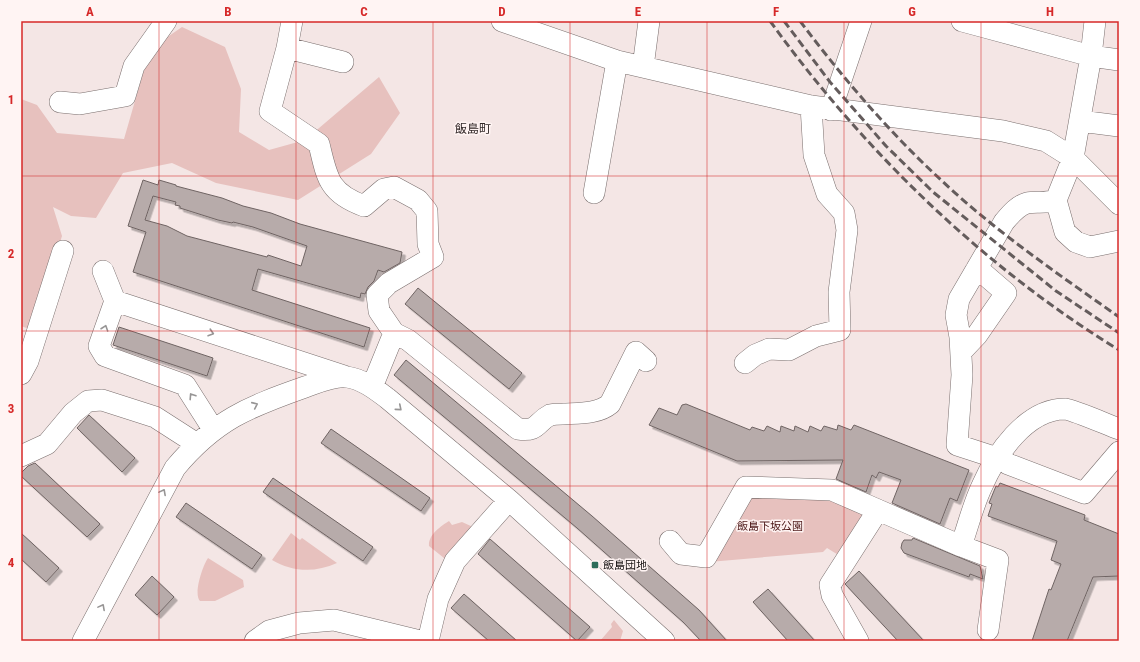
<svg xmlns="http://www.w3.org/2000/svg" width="1140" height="662" viewBox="0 0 1140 662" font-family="'Roboto Condensed','Noto Sans JP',sans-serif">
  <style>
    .green { fill: #e7c1be }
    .building { fill: #b7abaa; stroke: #6f6463; fill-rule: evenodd; filter: url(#shadow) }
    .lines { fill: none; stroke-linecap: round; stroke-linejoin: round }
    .minor-casing { stroke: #7a6f6e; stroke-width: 22 }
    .minor { stroke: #fff; stroke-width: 21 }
    .rail { stroke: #645c5c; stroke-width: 3; stroke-dasharray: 8 4; stroke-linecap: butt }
    .oneway { stroke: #979595 }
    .grid { fill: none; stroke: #d62828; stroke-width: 1; stroke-opacity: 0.55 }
    .poi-dot { fill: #2e6d5a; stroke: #fff4f3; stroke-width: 1.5 }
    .labels { text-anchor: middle; stroke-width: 3; stroke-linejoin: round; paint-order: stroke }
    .park-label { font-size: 11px; fill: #4e1919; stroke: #fff4f3 }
    .poi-label { font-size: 11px; fill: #181313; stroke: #fff4f3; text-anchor: start }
    .neighbourhood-label { font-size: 12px; fill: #312727; stroke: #fff4f3 }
    .neatline { fill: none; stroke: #d62828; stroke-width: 1.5 }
    .grid-label { font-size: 13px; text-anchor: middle; font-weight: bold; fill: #d62828 }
  </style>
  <defs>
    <filter id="shadow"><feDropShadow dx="3.5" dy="3.5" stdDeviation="0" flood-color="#0004"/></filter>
  </defs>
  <rect width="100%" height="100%" fill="#f4e6e5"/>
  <path class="green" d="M 182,27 L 225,47 L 241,89 L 239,132 L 269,150 L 305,140 L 379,77 L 400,113 L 371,154 L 298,200 L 216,183 L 172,163 L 123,173 L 96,218 L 71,216 L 53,207 L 62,236 L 32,330 L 21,326 L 21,99 L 37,105 L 57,133 L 124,139 L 150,49 Z
    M 819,495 L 862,512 L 864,521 L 840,556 L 827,548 L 823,552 L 709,562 L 753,496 Z
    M 449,521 L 452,525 L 462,522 L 473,527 L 447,558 L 444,558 L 429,546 C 428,535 441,526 449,521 Z
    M 291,533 L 300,540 L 302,538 L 337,563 C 315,573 292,572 272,560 Z
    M 208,558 L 243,580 L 244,587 L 215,601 L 200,601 C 193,594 203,565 208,558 Z
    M 614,620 L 623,631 L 620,641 L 600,641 L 612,627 L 611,624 Z"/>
  <path class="building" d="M 143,180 L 158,185 L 159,180 L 176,185 L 176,186 L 222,198 L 243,206 L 271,213 L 300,224 L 402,252 L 400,263 L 384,272 L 378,270 L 374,281 L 368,287 L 365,294 L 361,293 L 360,298 L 258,269 L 252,290 L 370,328 L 364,347 L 133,272 L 146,232 L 128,226 ZM 153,196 L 176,202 L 175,205 L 180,206 L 180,208 L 218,220 L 232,223 L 233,222 L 253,227 L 307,246 L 301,266 L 268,255 L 267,257 L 187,236 L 167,226 L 145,220 Z
    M 418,288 L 522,373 L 509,389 L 405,304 Z
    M 119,327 L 213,358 L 207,376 L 113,345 Z
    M 406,360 L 592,516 L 699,610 L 727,641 L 701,641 L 683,622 L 577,528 L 394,375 Z
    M 686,404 L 750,430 L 752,427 L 764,431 L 767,426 L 780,432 L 781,426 L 794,431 L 795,426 L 808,432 L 810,426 L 821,431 L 824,426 L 837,430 L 838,425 L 851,430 L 854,425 L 969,470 L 957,501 L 950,498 L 940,524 L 892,503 L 901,480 L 879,472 L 876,478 L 872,475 L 866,492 L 836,479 L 843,460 L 737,461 L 649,425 L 659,408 L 677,415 L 682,405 Z
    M 89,415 L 135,458 L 122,472 L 77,428 Z
    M 331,429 L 430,498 L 421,511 L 321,443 Z
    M 35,463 L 100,524 L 87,537 L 21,476 L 21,473 L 28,466 Z
    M 273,478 L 373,547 L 363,561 L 263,492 Z
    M 1000,483 L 1085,515 L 1084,520 L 1119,534 L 1119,576 L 1093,577 L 1067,641 L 1032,641 L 1049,589 L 1051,590 L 1061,564 L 1051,560 L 1057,541 L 988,516 L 992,504 L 989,503 L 996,486 L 998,487 Z
    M 186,503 L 262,555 L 252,569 L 176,517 Z
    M 21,533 L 59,568 L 46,582 L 21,559 Z
    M 913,538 L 980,566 L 983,579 L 970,574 L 969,577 L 904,553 L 901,548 L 902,543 L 904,540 L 912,540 Z
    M 490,539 L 590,627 L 577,641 L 478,554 Z
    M 859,571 L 924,641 L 898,641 L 845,584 Z
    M 152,576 L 174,597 L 157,615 L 135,595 Z
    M 768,589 L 815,641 L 788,641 L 753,602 Z
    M 464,594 L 517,641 L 489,641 L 451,608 Z"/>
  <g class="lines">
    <defs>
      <path id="minor" d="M 292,21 L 287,48 L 270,111 L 319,144 C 327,177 328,193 364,206 L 384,189 L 394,187 L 418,200 L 427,211 L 428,244 L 433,257 L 389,283 L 377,295 L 379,311 L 394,333 L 372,387
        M 502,21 L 617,61 L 811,106 L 1003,131 L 1046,141 L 1073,158 L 1119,204
        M 962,21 L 1091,56 L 1119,60
        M 1095,21 L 1091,56 L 1073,158 L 1056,200 L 1065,232 L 1076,242 L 1090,247 L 1119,241
        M 287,48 L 343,62
        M 643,67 L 649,21
        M 60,102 L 80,104 L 125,96 L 134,66 L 166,21
        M 831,110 L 861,21
        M 1080,121 L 1119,126
        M 594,193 L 617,61
        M 103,271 L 115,301
        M 394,333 L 408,340 L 518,429 C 539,432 536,422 550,415 C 554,414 559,414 563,414 C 579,413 598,414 610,404 L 636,352 L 646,361
        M 961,352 L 977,335 L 1006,293 L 977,268
        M 745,363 L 755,355 L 769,349 L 789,350 L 816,336 L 840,330 L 839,292 L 847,230 L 844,213 L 827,194 L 814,155 L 811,106
        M 21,374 L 28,361 L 63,251
        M 213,429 L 185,385 L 105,356 L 99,346 L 115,301 L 344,376
        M 21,456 L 47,444 L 73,413 L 88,401 L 102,400 L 155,417 L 197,444
        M 999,456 L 1008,464 L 1084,493 L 1119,452
        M 997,458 L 957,445 L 962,375 L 960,337 L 956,315 L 959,299 L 1004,222 C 1010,215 1017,206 1027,203 C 1036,201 1046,204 1056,200
        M 670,541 L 681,554 L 706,557 L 746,487 L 832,490 L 878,510
        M 961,546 C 968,526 973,505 982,486 C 996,454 1026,409 1065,409 C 1074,410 1108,425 1119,429
        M 83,641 L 175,468 C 215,420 248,407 305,387 C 317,383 334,375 347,377 C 362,379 375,389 387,398 L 509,500 L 664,641
        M 255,641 L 269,631 L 299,623 L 334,620 L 420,641
        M 428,641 L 438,599 L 455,561 L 509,500
        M 858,641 L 832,595 L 830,585 L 878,510 L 961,546 L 998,560 L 988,630"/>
    </defs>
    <use href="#minor" class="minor-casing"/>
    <use href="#minor" class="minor"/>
    <path class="rail" d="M 770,21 C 864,151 982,266 1119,350
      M 784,21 L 830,82 L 886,146 L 933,192 L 1056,291 L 1119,333
      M 800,21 C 842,77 889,132 941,180 C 995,231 1058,274 1119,317"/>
  </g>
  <defs><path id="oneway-chevron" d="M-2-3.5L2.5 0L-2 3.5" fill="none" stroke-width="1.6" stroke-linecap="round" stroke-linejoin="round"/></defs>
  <g class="oneway">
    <use href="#oneway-chevron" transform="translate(105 328) rotate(-71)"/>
    <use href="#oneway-chevron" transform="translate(211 333) rotate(18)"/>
    <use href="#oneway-chevron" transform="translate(192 396) rotate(-123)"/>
    <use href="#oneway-chevron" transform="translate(255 405) rotate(-24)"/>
    <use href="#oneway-chevron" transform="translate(399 408) rotate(40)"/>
    <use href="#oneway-chevron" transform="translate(163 492) rotate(-62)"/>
    <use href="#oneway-chevron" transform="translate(102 607) rotate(-62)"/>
  </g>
  <path class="grid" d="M 159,21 L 159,641M 296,21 L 296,641M 433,21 L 433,641M 570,21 L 570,641M 707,21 L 707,641M 844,21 L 844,641M 981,21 L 981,641M 21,176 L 1119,176M 21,331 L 1119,331M 21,486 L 1119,486"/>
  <rect class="poi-dot" x="591" y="561" width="8" height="8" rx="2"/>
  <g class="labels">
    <g class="park-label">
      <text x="770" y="530">飯島下坂公園</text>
    </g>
    <g class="poi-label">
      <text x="603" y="569">飯島団地</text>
    </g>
    <g class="neighbourhood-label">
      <text x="473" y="133">飯島町</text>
    </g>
  </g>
  <rect width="1140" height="662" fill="none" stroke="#fff4f3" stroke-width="44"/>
  <rect x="22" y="22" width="1096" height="618" class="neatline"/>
  <g class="grid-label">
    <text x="90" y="16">A</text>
    <text x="228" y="16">B</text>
    <text x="364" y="16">C</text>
    <text x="502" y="16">D</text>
    <text x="638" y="16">E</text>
    <text x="776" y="16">F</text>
    <text x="912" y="16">G</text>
    <text x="1050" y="16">H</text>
    <text x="11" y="104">1</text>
    <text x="11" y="258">2</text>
    <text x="11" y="413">3</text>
    <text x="11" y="567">4</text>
  </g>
</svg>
